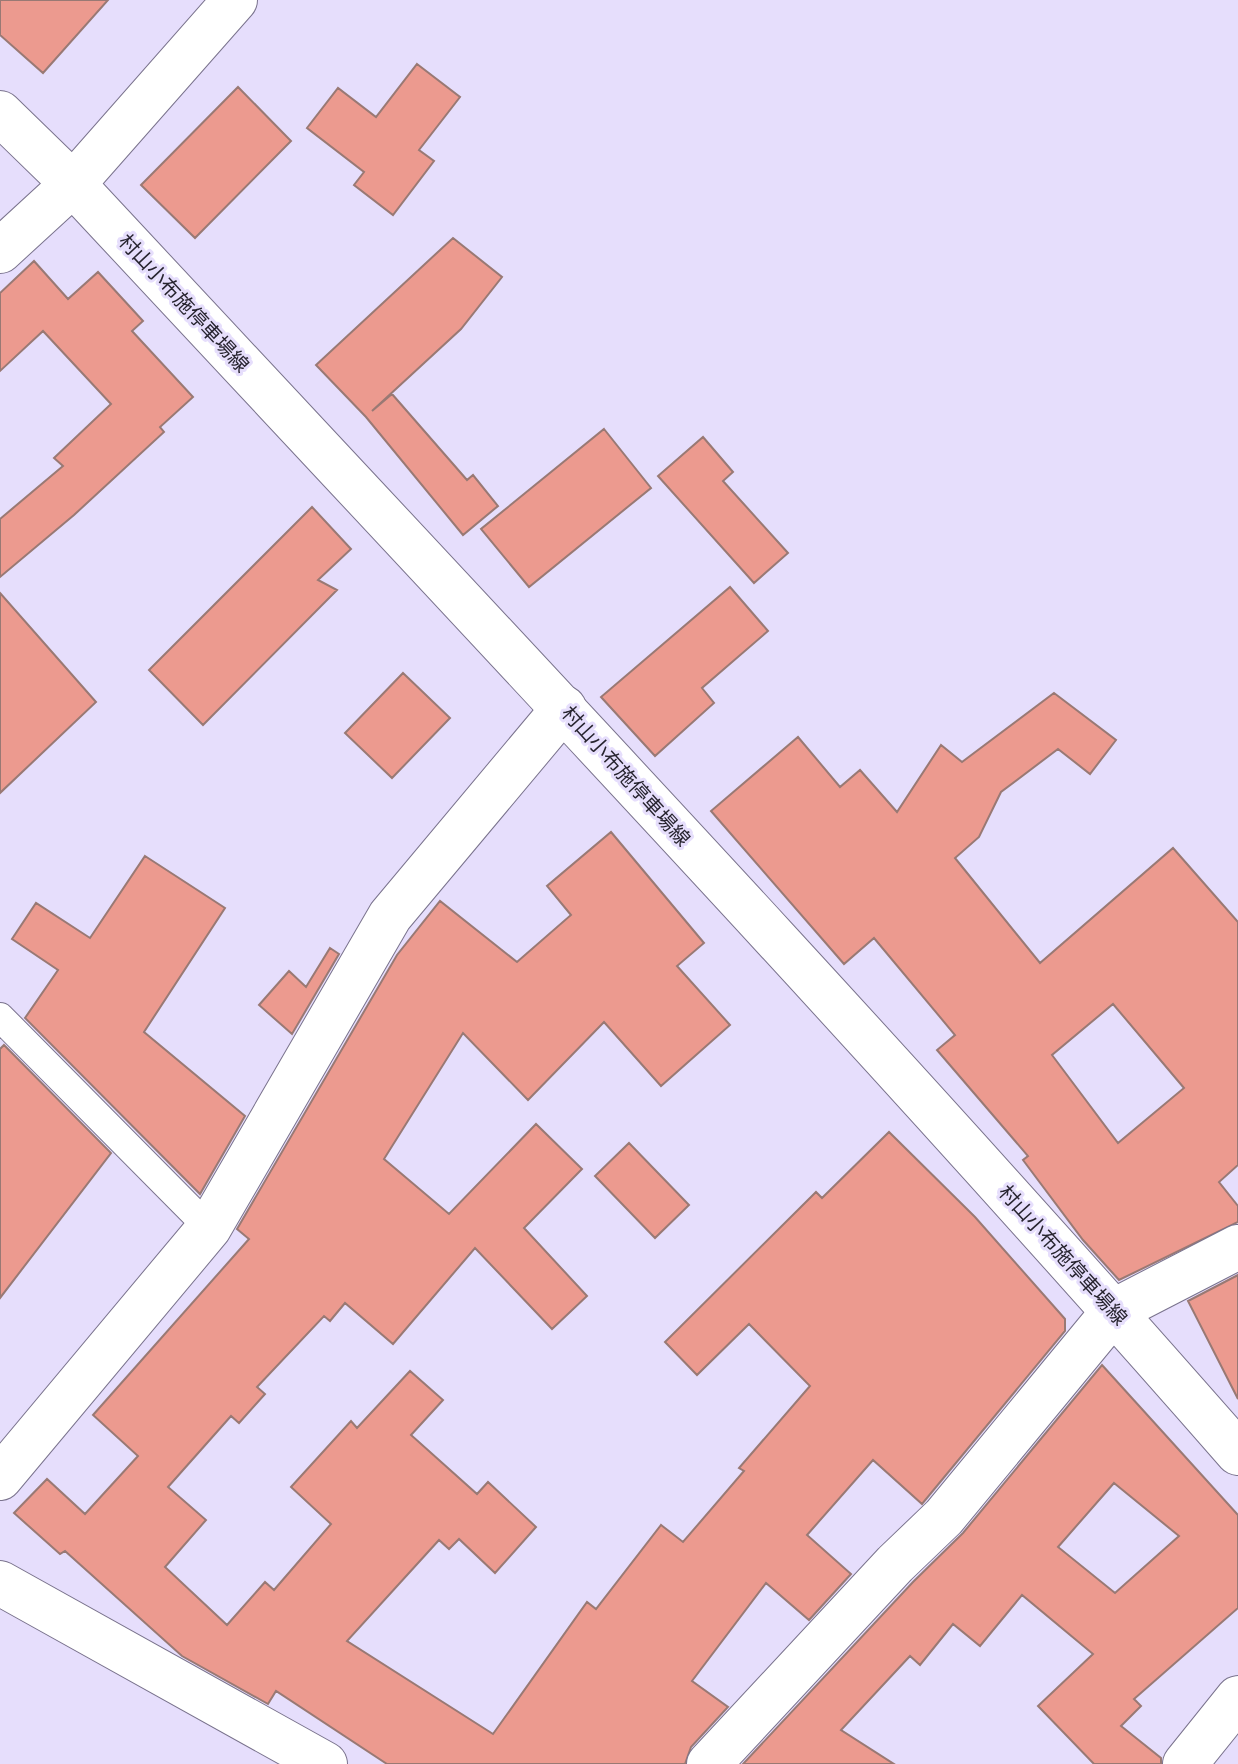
<svg xmlns="http://www.w3.org/2000/svg" width="1238" height="1764" viewBox="0 0 1238 1764" font-family="'Golos Text','Noto Sans JP',sans-serif">
  <style>
    .building { fill: #ec9a8f; stroke: #997974; stroke-width: 2; fill-rule: evenodd }
    .lines { fill: none; stroke-linecap: round; stroke-linejoin: round }
    .service-casing { stroke: #7a738d; stroke-width: 30 }
    .minor-casing { stroke: #7a738d; stroke-width: 46 }
    .tertiary-casing { stroke: #7a738d; stroke-width: 46 }
    .secondary-casing { stroke: #7a738d; stroke-width: 46 }
    .service { stroke: #fff; stroke-width: 28 }
    .minor { stroke: #fff; stroke-width: 44 }
    .tertiary { stroke: #fff; stroke-width: 44 }
    .secondary { stroke: #fff; stroke-width: 44 }
    .labels { text-anchor: middle; stroke-width: 6; stroke-linejoin: round; paint-order: stroke }
    .street-label { font-size: 20px; fill: #27242f; stroke: #e6defc }
  </style>
  <rect width="100%" height="100%" fill="#e6defc"/>
  <path class="building" d="M 0,0 L 108,0 L 43,73 L 0,35 Z
    M 417,64 L 460,97 L 419,150 L 434,161 L 393,215 L 354,185 L 364,172 L 307,128 L 338,88 L 376,117 Z
    M 238,87 L 291,141 L 195,238 L 141,185 Z
    M 453,238 L 502,277 L 461,329 L 372,411 L 392,394 L 467,480 L 473,475 L 498,506 L 463,535 L 366,417 L 316,365 Z
    M 34,261 L 68,299 L 98,272 L 143,321 L 132,331 L 193,397 L 160,427 L 164,432 L 74,515 L 0,577 L 0,519 L 63,466 L 54,458 L 111,404 L 43,331 L 0,371 L 0,293 Z
    M 604,429 L 651,488 L 529,587 L 481,529 Z
    M 703,437 L 733,472 L 723,481 L 788,553 L 754,583 L 658,476 Z
    M 312,507 L 351,549 L 318,580 L 337,590 L 203,725 L 149,670 Z
    M 730,587 L 768,631 L 702,688 L 714,703 L 655,756 L 601,697 Z
    M 0,593 L 96,702 L 0,793 Z
    M 403,673 L 450,718 L 392,778 L 345,733 Z
    M 1054,693 L 1116,740 L 1090,774 L 1058,749 L 1001,792 L 979,837 L 955,858 L 1040,963 L 1173,848 L 1238,922 L 1238,1165 L 1219,1182 L 1238,1206 L 1238,1222 L 1119,1280 L 1083,1240 L 1023,1160 L 1028,1156 L 937,1050 L 955,1035 L 874,938 L 844,964 L 711,811 L 798,737 L 840,787 L 860,770 L 897,812 L 941,745 L 962,762 ZM 1113,1004 L 1184,1088 L 1118,1143 L 1052,1055 Z
    M 611,832 L 704,943 L 677,966 L 730,1025 L 661,1086 L 604,1022 L 528,1100 L 463,1033 L 384,1159 L 449,1214 L 536,1124 L 582,1169 L 524,1228 L 587,1296 L 552,1329 L 475,1248 L 393,1344 L 345,1303 L 330,1321 L 324,1316 L 257,1387 L 265,1394 L 239,1423 L 231,1416 L 168,1487 L 206,1520 L 165,1567 L 227,1625 L 265,1582 L 274,1590 L 331,1524 L 291,1487 L 351,1421 L 357,1428 L 410,1371 L 443,1400 L 411,1435 L 477,1494 L 488,1482 L 536,1527 L 495,1573 L 459,1539 L 449,1549 L 439,1540 L 347,1641 L 493,1734 L 587,1602 L 596,1609 L 661,1525 L 683,1542 L 744,1471 L 739,1468 L 810,1386 L 749,1324 L 697,1375 L 665,1342 L 816,1192 L 822,1198 L 889,1132 L 975,1217 L 1065,1319 L 1065,1331 L 922,1504 L 873,1460 L 807,1535 L 851,1574 L 809,1620 L 766,1583 L 692,1681 L 728,1707 L 691,1747 L 685,1764 L 387,1764 L 276,1691 L 268,1704 L 182,1656 L 65,1551 L 60,1554 L 14,1513 L 47,1479 L 85,1514 L 138,1456 L 93,1415 L 249,1239 L 237,1229 L 397,955 L 440,901 L 517,962 L 571,915 L 547,886 Z
    M 145,856 L 225,908 L 144,1032 L 245,1116 L 200,1194 L 25,1018 L 58,970 L 12,939 L 36,903 L 90,938 Z
    M 330,948 L 339,954 L 292,1034 L 259,1005 L 289,971 L 306,987 Z
    M 4,1045 L 111,1153 L 0,1298 L 0,1049 Z
    M 629,1143 L 689,1205 L 655,1238 L 595,1176 Z
    M 1238,1275 L 1238,1399 L 1188,1301 Z
    M 1102,1365 L 1238,1515 L 1238,1608 L 1134,1699 L 1141,1706 L 1121,1726 L 1161,1758 L 1161,1764 L 1094,1764 L 1038,1706 L 1093,1654 L 1022,1595 L 980,1646 L 953,1624 L 920,1665 L 910,1656 L 841,1730 L 894,1764 L 743,1764 L 913,1582 L 963,1533 ZM 1114,1483 L 1179,1536 L 1115,1593 L 1058,1547 Z"/>
  <g class="lines">
    <defs>
      <path id="service" d="M 0,1017 L 209,1228"/>
      <path id="minor" d="M 0,251 L 73,184
        M 0,1478 L 209,1228 L 390,916 L 564,708
        M 0,1583 L 325,1764
        M 709,1764 L 895,1564 L 944,1517 L 1114,1311 L 1238,1247
        M 1185,1764 L 1238,1698"/>
      <path id="tertiary" d="M 73,184 L 235,0"/>
      <path id="secondary" d="M 0,113 L 73,184 C 464,604 860,1021 1238,1453"/>
    </defs>
    <use href="#service" class="service-casing"/>
    <use href="#minor" class="minor-casing"/>
    <use href="#tertiary" class="tertiary-casing"/>
    <use href="#secondary" class="secondary-casing"/>
    <use href="#service" class="service"/>
    <use href="#minor" class="minor"/>
    <use href="#tertiary" class="tertiary"/>
    <use href="#secondary" class="secondary"/>
  </g>
  <g class="labels">
    <g class="street-label">
      <text transform="translate(184 303) rotate(47)" y="7">村山小布施停車場線</text>
      <text transform="translate(626 776) rotate(48)" y="7">村山小布施停車場線</text>
      <text transform="translate(1063 1255) rotate(48)" y="7">村山小布施停車場線</text>
    </g>
  </g>
</svg>
